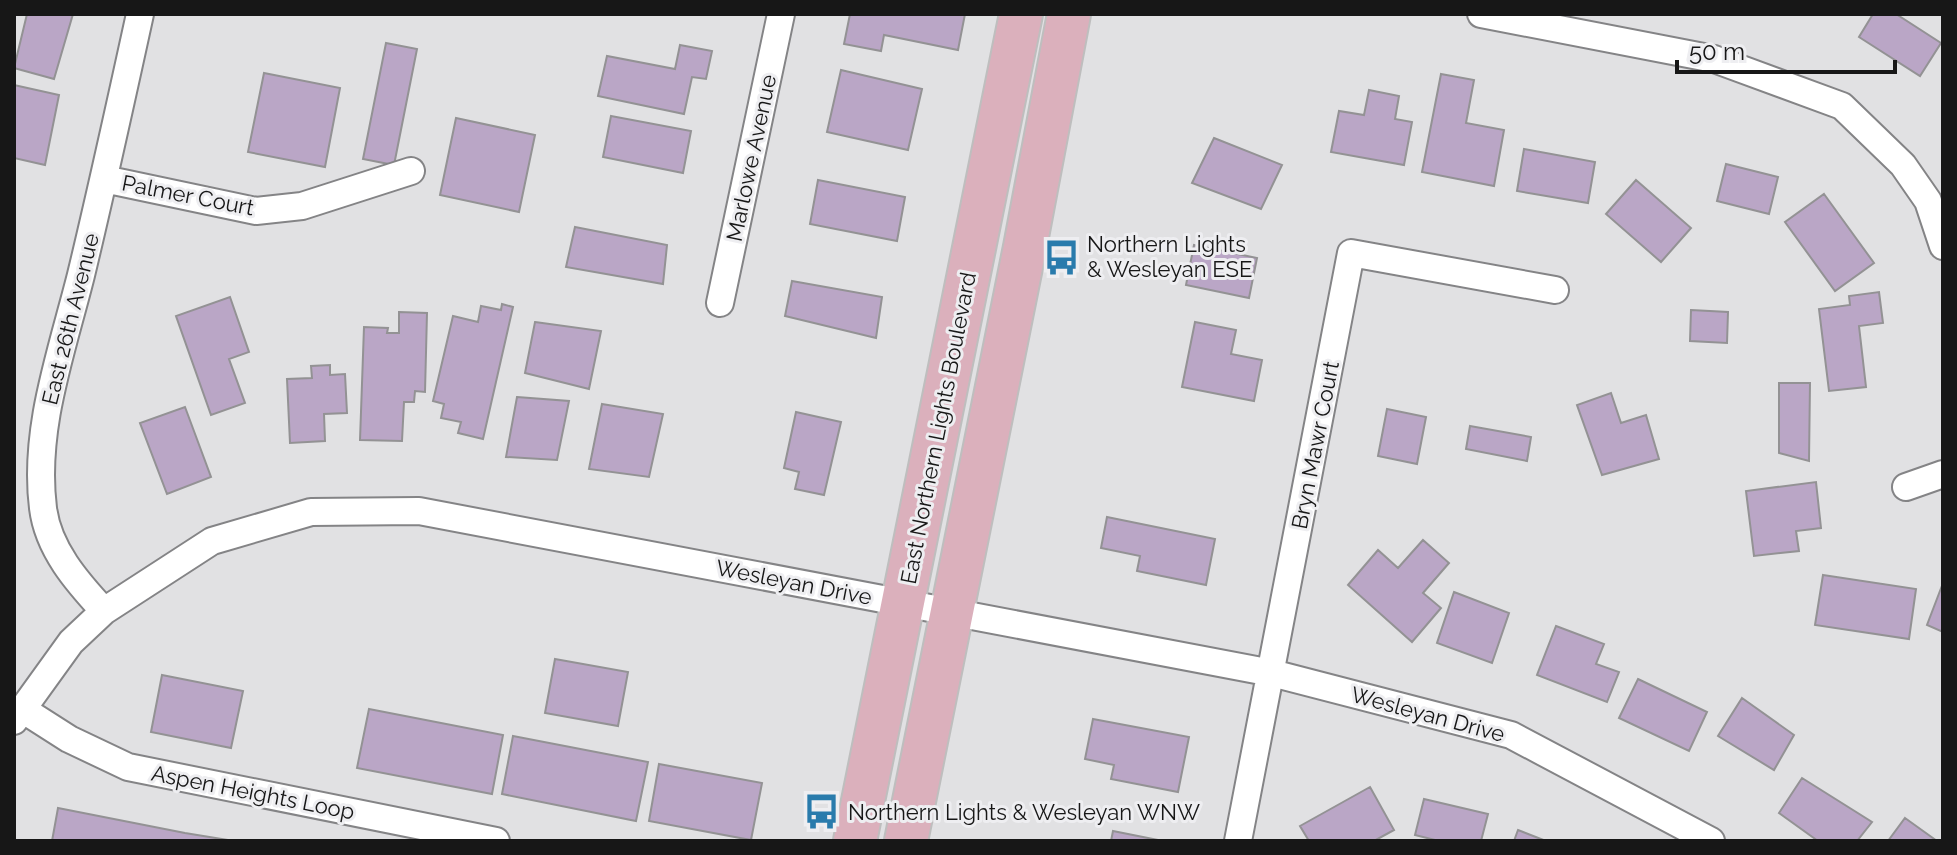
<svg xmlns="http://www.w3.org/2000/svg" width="1957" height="855" viewBox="0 0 1957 855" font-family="Raleway,sans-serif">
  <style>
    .building { fill: #baa6c6; stroke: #939294; stroke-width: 2 }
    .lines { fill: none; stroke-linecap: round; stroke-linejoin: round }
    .minor-casing { stroke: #848486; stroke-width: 30 }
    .primary-casing { stroke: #bebebe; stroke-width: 46 }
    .minor { stroke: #fff; stroke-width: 26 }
    .primary { stroke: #dbb0bc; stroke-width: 42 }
    .labels { text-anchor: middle; stroke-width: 6; stroke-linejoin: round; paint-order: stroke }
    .street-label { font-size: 22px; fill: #171717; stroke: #eeeef1 }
    .poi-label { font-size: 22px; fill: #171717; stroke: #eeeef1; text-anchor: start }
  </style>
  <rect width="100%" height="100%" fill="#e1e1e3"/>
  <path class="building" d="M 27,14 L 73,14 L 54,79 L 14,68 Z
    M 850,14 L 965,14 L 958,50 L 884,35 L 881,51 L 844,44 Z
    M 1873,14 L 1896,14 L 1941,43 L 1920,76 L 1859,37 Z
    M 386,43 L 417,49 L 394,165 L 363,159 Z
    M 680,45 L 712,51 L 706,79 L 692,77 L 684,114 L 598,96 L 607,56 L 675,69 Z
    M 841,70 L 922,89 L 908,150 L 827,132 Z
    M 264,73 L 340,88 L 325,167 L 248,152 Z
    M 1441,74 L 1474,80 L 1466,123 L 1504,130 L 1494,186 L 1422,172 Z
    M 14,85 L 59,95 L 45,165 L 14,158 Z
    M 1369,90 L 1399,96 L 1395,119 L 1412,122 L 1404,165 L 1331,152 L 1339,111 L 1364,115 Z
    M 611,116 L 691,131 L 683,173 L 603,157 Z
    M 456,118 L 535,135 L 519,212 L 440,195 Z
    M 1214,138 L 1282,165 L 1261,209 L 1192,183 Z
    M 1524,149 L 1595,162 L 1588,203 L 1517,191 Z
    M 1726,164 L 1778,177 L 1769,214 L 1717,201 Z
    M 818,180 L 905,197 L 897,241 L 810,224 Z
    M 1636,180 L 1691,228 L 1661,262 L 1606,214 Z
    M 1824,194 L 1874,263 L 1835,291 L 1785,222 Z
    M 575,227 L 667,245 L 663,284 L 566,267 Z
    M 1194,245 L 1257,258 L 1249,298 L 1186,285 Z
    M 792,281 L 882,297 L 876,338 L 785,316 Z
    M 1879,292 L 1883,323 L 1859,326 L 1866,387 L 1829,391 L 1819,309 L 1850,305 L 1849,296 Z
    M 230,297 L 249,352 L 229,359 L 245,403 L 211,415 L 176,316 Z
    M 502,304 L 513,307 L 483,439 L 458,433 L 461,422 L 441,418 L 444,404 L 433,401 L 453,316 L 478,322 L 481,306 L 501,310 Z
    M 1691,310 L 1728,312 L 1727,343 L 1690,341 Z
    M 399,312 L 427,313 L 425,392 L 415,391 L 414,402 L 404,402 L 402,441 L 360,440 L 364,327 L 388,328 L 387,333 L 399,333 Z
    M 535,322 L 601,331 L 589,389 L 525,373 Z
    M 1195,322 L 1236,330 L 1231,354 L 1262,360 L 1254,401 L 1182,387 Z
    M 330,365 L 330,375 L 345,374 L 347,413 L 324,414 L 325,441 L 290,443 L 287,379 L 312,378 L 311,366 Z
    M 1779,383 L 1810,383 L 1809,461 L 1779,453 Z
    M 1611,393 L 1621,423 L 1646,415 L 1659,459 L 1602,475 L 1577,405 Z
    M 517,397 L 569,401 L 557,460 L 506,457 Z
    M 602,404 L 663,414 L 649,477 L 589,469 Z
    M 185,407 L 211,477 L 167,494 L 140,423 Z
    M 1387,409 L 1426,417 L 1417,464 L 1378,456 Z
    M 796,412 L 841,422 L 824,495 L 795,489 L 799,472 L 784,468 Z
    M 1470,426 L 1531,437 L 1527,461 L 1466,449 Z
    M 1816,482 L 1821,528 L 1796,531 L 1799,551 L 1754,556 L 1746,491 Z
    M 1107,517 L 1215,539 L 1206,585 L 1137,571 L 1140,556 L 1101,548 Z
    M 1423,540 L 1449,563 L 1423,593 L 1441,608 L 1412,642 L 1348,585 L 1378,550 L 1398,568 Z
    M 1823,575 L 1916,589 L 1909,639 L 1815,625 Z
    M 1943,583 L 1943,632 L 1927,625 Z
    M 1454,592 L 1509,613 L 1492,663 L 1437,643 Z
    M 1556,626 L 1604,644 L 1596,664 L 1619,672 L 1607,702 L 1537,675 Z
    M 555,659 L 628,672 L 618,726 L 545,713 Z
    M 162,675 L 243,691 L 231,748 L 151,732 Z
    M 1638,679 L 1707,712 L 1689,751 L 1619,718 Z
    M 1742,698 L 1794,735 L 1774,770 L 1718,736 Z
    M 369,709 L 503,735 L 492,794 L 357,768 Z
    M 1093,719 L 1189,737 L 1178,792 L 1111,779 L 1114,765 L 1085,759 Z
    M 513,736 L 648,762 L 636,821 L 502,794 Z
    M 659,764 L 762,783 L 751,840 L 649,821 Z
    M 1802,778 L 1872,822 L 1857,841 L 1818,841 L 1779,813 Z
    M 1370,787 L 1394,830 L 1374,841 L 1309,841 L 1300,826 Z
    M 1424,799 L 1488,814 L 1481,841 L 1439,841 L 1415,835 Z
    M 58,808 L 185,833 L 234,841 L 52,841 Z
    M 1905,818 L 1937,841 L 1888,841 Z
    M 1518,830 L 1546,841 L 1514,841 Z
    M 1113,831 L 1163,841 L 1111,841 Z"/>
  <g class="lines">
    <defs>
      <path id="minor" d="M 1481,14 L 1714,59 L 1842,106 L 1903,165 L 1928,201 L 1943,246
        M 104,179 L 256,211 L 302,206 L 411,171
        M 720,303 L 781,14
        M 1906,487 L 1943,474
        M 104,611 C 77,582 48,549 43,508 C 33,429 62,351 81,275 C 102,188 121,101 140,14
        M 22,709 L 69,739 L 128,767 L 496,841
        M 14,721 L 71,642 L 104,611 L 212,541 L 311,512 L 419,511 L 1272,673 L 1511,735 L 1711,841
        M 1238,841 L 1351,253 L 1555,290"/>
      <path id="primary" d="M 855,841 L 1021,14
        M 906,841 L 1025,247 L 1069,14"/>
    </defs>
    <use href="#minor" class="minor-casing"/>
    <use href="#primary" class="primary-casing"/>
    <use href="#minor" class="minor"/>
    <use href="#primary" class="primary"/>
  </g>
  <defs>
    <symbol id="bus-bare" viewBox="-9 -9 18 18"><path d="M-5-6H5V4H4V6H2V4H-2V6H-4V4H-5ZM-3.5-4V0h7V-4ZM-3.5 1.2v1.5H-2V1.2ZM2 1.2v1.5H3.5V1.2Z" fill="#297bac" stroke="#eeeef1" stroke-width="2.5" paint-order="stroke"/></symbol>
  </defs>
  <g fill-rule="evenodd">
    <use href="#bus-bare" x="1036" y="232" width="51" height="51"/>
    <use href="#bus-bare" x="796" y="786" width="51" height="51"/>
  </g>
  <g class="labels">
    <g class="street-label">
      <text transform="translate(751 158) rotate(-78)" y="8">Marlowe Avenue</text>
      <text transform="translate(188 195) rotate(11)" y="8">Palmer Court</text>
      <text transform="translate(70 319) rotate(-76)" y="8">East 26th Avenue</text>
      <text transform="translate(938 428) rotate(-79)" y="8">East Northern Lights Boulevard</text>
      <text transform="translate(1315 445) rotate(-79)" y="8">Bryn Mawr Court</text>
      <text transform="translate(794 582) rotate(11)" y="8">Wesleyan Drive</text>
      <text transform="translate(1428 714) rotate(15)" y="8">Wesleyan Drive</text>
      <text transform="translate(253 792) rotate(11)" y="8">Aspen Heights Loop</text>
    </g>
    <g class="poi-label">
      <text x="1087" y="252">Northern Lights<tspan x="1087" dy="25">&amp; Wesleyan ESE</tspan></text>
      <text x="848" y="820">Northern Lights &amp; Wesleyan WNW</text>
    </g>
  </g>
  <rect width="1957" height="855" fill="none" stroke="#171717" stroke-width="32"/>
  <path d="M1677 60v12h218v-12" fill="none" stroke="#171717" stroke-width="4"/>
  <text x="1689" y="60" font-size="24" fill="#171717" stroke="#eeeef1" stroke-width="6" paint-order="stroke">50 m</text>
</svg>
